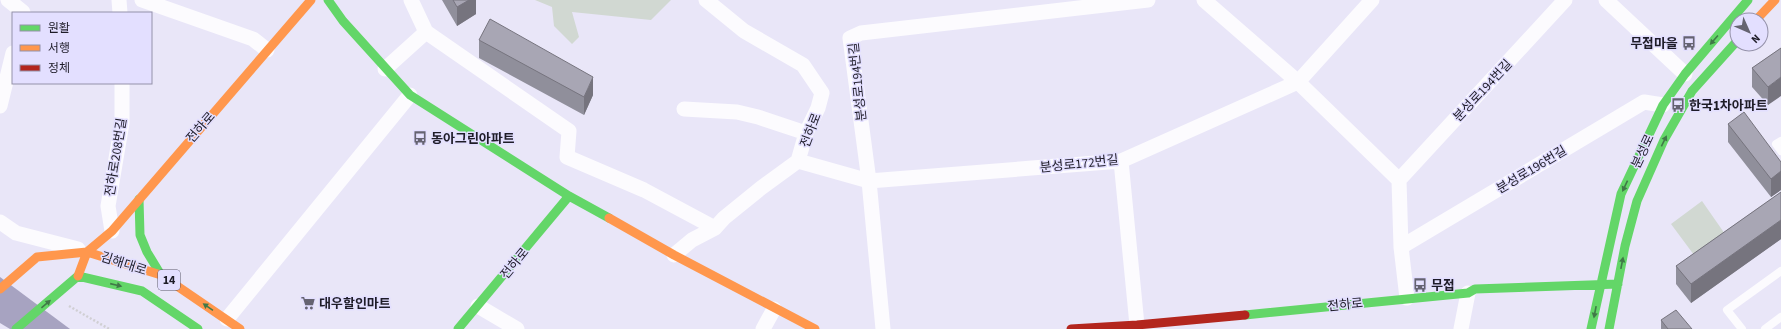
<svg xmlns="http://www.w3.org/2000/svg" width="1781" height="329" viewBox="0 0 1781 329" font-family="'Source Sans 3','Noto Sans KR',sans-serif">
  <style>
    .green { fill: #d1d8d2 }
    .water { fill: #a7a3c1 }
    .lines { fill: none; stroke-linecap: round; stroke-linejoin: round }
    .path { stroke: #d0cfd3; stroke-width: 2.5; stroke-dasharray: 2 2; stroke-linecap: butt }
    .lane { stroke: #fcfbfe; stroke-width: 8 }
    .street { stroke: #fcfbfe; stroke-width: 15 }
    .fast { stroke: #63d668; stroke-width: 9 }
    .slow { stroke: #ff974d; stroke-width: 9 }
    .jam { stroke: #b3261e; stroke-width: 9 }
    .wall { fill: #908f9b }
    .shaded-wall { fill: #76747e }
    .building { fill: #a8a6b4; stroke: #76747e }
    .oneway { fill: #407948 }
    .labels { text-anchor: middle; stroke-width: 3; stroke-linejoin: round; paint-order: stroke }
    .shield { fill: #e3dfff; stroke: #595668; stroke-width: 1 }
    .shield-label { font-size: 12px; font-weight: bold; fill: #1e1c28 }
    .poi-label { font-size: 13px; font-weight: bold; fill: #1e1c28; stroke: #e3dfff; text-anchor: start }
    .street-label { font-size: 13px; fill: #1e1c28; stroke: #e3dfff }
  </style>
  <rect width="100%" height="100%" fill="#e9e6f8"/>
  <path class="green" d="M 535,0 L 671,0 L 651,20 L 572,12 L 579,37 L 572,44 L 554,26 L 552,7 Z
    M 1702,201 L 1725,234 L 1694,255 L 1671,224 Z"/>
  <path class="water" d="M 0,277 L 70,329 L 10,329 L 0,323 Z"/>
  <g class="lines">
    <path class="path" d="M 69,306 L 109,329"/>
    <path class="lane" d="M 1781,141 L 1776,144 L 1781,151
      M 1742,329 L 1727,310 L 1781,271
      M 1765,329 L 1781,317"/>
    <path class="street" d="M 8,0 L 23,12
      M 119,0 L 120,13
      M 142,0 L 253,39 L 267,50
      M 411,0 L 426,32 L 569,131 L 567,157 L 644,190 L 715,228
      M 1204,0 L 1298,82 L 1399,180
      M 1606,0 L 1685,74
      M 385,69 L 426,32
      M 0,106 L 13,53
      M 684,109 L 737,112 L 758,117 L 806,133
      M 798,161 L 869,181 L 1121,161 L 1298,82 L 1372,0
      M 1121,161 L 1137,325
      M 1399,180 L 1565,0
      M 1399,180 L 1401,247 L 1407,298
      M 0,222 L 16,233 L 78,249
      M 112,231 L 108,206 L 122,123 L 122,83
      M 1401,247 L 1644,102 L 1663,105
      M 674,255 L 692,240 L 715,228 L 724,218 L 761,188 L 798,161 L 806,133 L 818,108 L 822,93 L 803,65 L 744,31 L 706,0
      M 478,306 L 517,329
      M 227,319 L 410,95
      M 763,329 L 774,309
      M 883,329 L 869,181 L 850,38 L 861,33 L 1148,0
      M 1461,329 L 1468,293"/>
    <path class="fast" d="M 328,0 L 343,21 L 410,95 L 569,196 L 609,218
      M 139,199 L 140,235 L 147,252 L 161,275
      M 1245,315 L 1468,293 L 1475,289 L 1618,284
      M 16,329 L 78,276 L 142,291 L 198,329
      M 458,329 L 569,196
      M 1591,329 L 1621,194 L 1663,105 L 1685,74 L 1748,0
      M 1609,329 L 1625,246 L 1637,201 L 1664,140 L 1692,91 L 1737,41"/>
    <path class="slow" d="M 1756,20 L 1775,0
      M 609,218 L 674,255 L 815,329
      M 78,276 L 87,252 L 112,231 L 311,0
      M 0,289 L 37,257 L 87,252 L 161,275 L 240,329"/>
    <path class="jam" d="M 1071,329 L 1137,325 L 1245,315"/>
  </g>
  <path class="wall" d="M 442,0 L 476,0 L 476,14 L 457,26 Z
    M 479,40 L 593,95 L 584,115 L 479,58 Z
    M 1781,48 L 1768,105 L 1752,87 L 1752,68 Z
    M 1728,124 L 1781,162 L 1781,190 L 1771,197 L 1728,142 Z
    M 1781,192 L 1781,239 L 1691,303 L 1676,284 L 1676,266 Z
    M 1661,320 L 1692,329 L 1661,329 Z"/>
  <path class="shaded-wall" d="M 469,0 L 476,0 L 476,14 L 457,26 L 457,7 Z
    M 593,77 L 593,95 L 584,115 L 584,97 Z
    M 1781,77 L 1781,96 L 1768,105 L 1768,87 Z
    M 1781,171 L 1781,190 L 1771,197 L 1771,179 Z
    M 1781,220 L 1781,239 L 1691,303 L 1691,284 Z"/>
  <path class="building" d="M 453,0 L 469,0 L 457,7 Z
    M 490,19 L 593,77 L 584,97 L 479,40 Z
    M 1781,48 L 1781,77 L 1768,87 L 1752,68 Z
    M 1744,112 L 1781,162 L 1781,171 L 1771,179 L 1728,124 Z
    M 1781,192 L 1781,220 L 1691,284 L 1676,266 Z
    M 1676,310 L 1692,329 L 1668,329 L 1661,320 Z"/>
  <defs><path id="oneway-solid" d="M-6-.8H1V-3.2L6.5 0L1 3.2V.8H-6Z"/></defs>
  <g class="oneway">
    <use href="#oneway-solid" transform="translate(1714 40) rotate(131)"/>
    <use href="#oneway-solid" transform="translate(1664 141) rotate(-64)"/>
    <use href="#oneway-solid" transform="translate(1625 186) rotate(115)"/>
    <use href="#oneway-solid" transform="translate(1622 263) rotate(-79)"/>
    <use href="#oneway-solid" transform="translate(116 285) rotate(13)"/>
    <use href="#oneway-solid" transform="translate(46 304) rotate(-40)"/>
    <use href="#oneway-solid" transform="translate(208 307) rotate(-146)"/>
    <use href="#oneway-solid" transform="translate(1595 312) rotate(101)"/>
  </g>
  <defs>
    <symbol id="bus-bare" viewBox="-9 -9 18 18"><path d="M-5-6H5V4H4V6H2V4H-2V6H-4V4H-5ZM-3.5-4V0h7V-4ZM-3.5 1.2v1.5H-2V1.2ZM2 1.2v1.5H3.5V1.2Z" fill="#656371" stroke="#e3dfff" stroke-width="2.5" paint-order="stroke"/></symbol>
    <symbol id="supermarket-bare" viewBox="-9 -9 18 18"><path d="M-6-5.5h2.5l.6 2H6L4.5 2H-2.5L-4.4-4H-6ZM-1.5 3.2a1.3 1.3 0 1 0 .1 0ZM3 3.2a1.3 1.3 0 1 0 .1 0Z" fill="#656371" stroke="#e3dfff" stroke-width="2.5" paint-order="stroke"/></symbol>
  </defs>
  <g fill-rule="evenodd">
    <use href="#bus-bare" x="1679" y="33" width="20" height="20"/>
    <use href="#bus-bare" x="1668" y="95" width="20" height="20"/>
    <use href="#bus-bare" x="410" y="128" width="20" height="20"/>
    <use href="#bus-bare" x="1410" y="275" width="20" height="20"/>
    <use href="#supermarket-bare" x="298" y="293" width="20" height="20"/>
  </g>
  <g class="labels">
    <rect class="shield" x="158" y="270" width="22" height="20" rx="3"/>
    <g class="shield-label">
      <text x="169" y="284">14</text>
    </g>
    <g class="poi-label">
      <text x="1678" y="48" text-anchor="end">무접마을</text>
      <text x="1689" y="110">한국1차아파트</text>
      <text x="431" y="143">동아그린아파트</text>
      <text x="1431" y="290">무접</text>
      <text x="319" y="308">대우할인마트</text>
    </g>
    <g class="street-label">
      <text transform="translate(857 82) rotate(-96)" y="5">분성로194번길</text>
      <text transform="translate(1482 90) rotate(-47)" y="5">분성로194번길</text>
      <text transform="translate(200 127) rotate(-49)" y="5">전하로</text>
      <text transform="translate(810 130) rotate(-69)" y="5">전하로</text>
      <text transform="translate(1642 151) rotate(-65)" y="5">분성로</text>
      <text transform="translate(115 157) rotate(-81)" y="5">전하로208번길</text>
      <text transform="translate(1079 163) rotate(-6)" y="5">분성로172번길</text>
      <text transform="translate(1531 169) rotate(-31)" y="5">분성로196번길</text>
      <text transform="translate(124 263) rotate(18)" y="5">김해대로</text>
      <text transform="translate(514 263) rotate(-51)" y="5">전하로</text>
      <text transform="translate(1345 304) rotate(-6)" y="5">전하로</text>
    </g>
  </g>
  <rect x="12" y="12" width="140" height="72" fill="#e3dfff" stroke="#9491a9"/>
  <rect x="20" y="25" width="20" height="6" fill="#63d668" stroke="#9491a9"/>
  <text x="48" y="32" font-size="12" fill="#1e1c28">원활</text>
  <rect x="20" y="45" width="20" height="6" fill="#ff974d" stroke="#9491a9"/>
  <text x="48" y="52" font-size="12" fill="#1e1c28">서행</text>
  <rect x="20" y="65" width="20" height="6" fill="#b3261e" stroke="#9491a9"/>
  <text x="48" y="72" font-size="12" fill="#1e1c28">정체</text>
  <g transform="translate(1749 32) rotate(135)"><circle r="19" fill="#e3dfff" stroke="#9491a9"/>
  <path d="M0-3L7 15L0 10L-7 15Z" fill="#656371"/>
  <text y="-6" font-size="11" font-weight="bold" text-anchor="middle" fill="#1e1c28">N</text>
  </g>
</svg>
